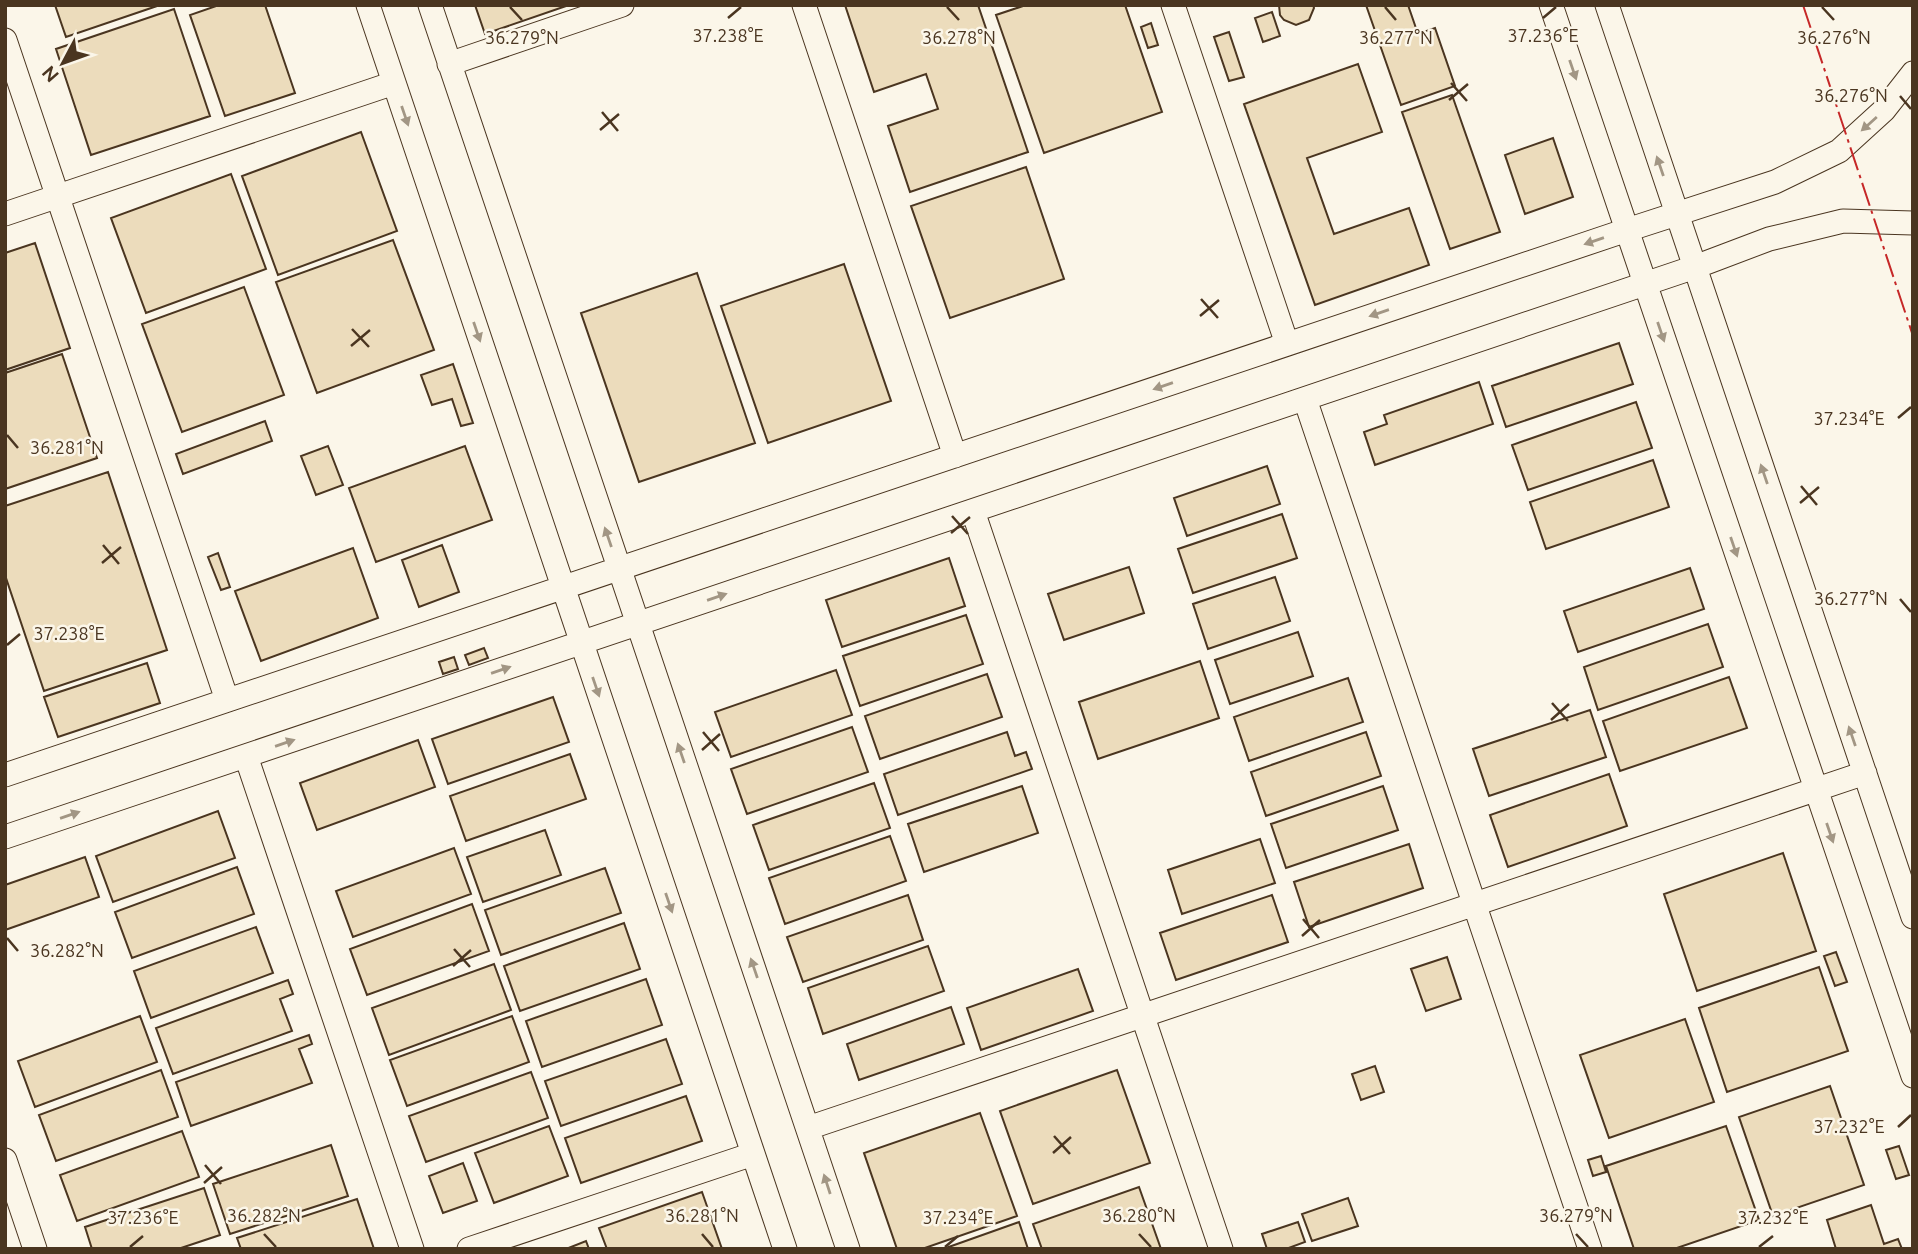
<svg xmlns="http://www.w3.org/2000/svg" width="1918" height="1254" viewBox="0 0 1918 1254" font-family="Ubuntu,sans-serif">
  <style>
    .building { fill: #ecdcbc; stroke: #4a3520; stroke-width: 2 }
    .lines { fill: none; stroke-linecap: round; stroke-linejoin: round }
    .minor-casing { stroke: #4a3520; stroke-width: 25 }
    .minor { stroke: #fbf6e9; stroke-width: 23 }
    .power { stroke: #c62828; stroke-width: 2; stroke-dasharray: 24 5 3.5 5; stroke-linecap: butt }
    .oneway { fill: #a29684 }
    .ticks { fill: none; stroke: #4a3520; stroke-width: 2.5 }
    .ticks-label { font-size: 18px; text-anchor: middle; fill: #4a3520; stroke: #fbf6e9; stroke-width: 5; stroke-linejoin: round; paint-order: stroke }
  </style>
  <rect width="100%" height="100%" fill="#fbf6e9"/>
  <path class="building" d="M 55,5 L 160,5 L 66,37 Z
    M 219,5 L 265,5 L 295,93 L 225,116 L 190,15 Z
    M 475,5 L 569,5 L 485,34 Z
    M 845,5 L 978,5 L 1028,152 L 910,192 L 888,126 L 938,109 L 926,74 L 874,92 Z
    M 1026,5 L 1125,5 L 1162,112 L 1044,153 L 996,15 Z
    M 1279,5 L 1313,5 L 1314,8 L 1309,20 L 1296,25 L 1284,20 L 1280,15 Z
    M 1366,5 L 1408,5 L 1418,34 L 1435,28 L 1455,86 L 1401,105 Z
    M 174,9 L 210,116 L 91,155 L 56,49 Z
    M 1272,12 L 1280,36 L 1263,42 L 1255,18 Z
    M 1151,23 L 1158,45 L 1148,48 L 1141,27 Z
    M 1229,32 L 1244,77 L 1229,81 L 1214,37 Z
    M 1358,64 L 1382,132 L 1307,158 L 1334,234 L 1409,208 L 1429,265 L 1315,305 L 1244,104 Z
    M 1452,95 L 1500,232 L 1450,249 L 1402,112 Z
    M 361,132 L 397,231 L 278,275 L 242,176 Z
    M 1553,138 L 1573,197 L 1525,214 L 1505,155 Z
    M 1026,167 L 1064,279 L 950,318 L 911,206 Z
    M 231,174 L 266,269 L 146,313 L 111,218 Z
    M 393,240 L 434,350 L 317,393 L 276,282 Z
    M 35,243 L 70,348 L 5,370 L 5,253 Z
    M 844,264 L 891,401 L 768,443 L 721,306 Z
    M 697,273 L 755,443 L 639,482 L 581,313 Z
    M 244,287 L 284,395 L 182,432 L 142,324 Z
    M 1619,343 L 1633,384 L 1506,427 L 1492,386 Z
    M 62,354 L 97,458 L 5,489 L 5,373 Z
    M 453,364 L 473,423 L 461,426 L 452,399 L 432,405 L 421,375 Z
    M 1479,382 L 1493,424 L 1375,465 L 1364,432 L 1387,424 L 1384,415 Z
    M 1636,402 L 1652,448 L 1528,490 L 1512,445 Z
    M 265,421 L 272,441 L 183,474 L 176,454 Z
    M 328,446 L 343,485 L 316,495 L 301,456 Z
    M 465,446 L 492,520 L 376,562 L 349,488 Z
    M 1653,460 L 1669,507 L 1546,549 L 1530,502 Z
    M 1267,466 L 1280,504 L 1187,536 L 1174,498 Z
    M 108,472 L 167,650 L 44,691 L 5,575 L 5,506 Z
    M 1282,514 L 1297,558 L 1193,593 L 1178,549 Z
    M 442,545 L 459,592 L 419,607 L 402,560 Z
    M 353,548 L 378,618 L 261,661 L 235,591 Z
    M 218,553 L 230,587 L 221,590 L 208,557 Z
    M 949,558 L 965,606 L 842,647 L 826,600 Z
    M 1129,567 L 1144,613 L 1064,640 L 1048,594 Z
    M 1690,568 L 1704,609 L 1578,652 L 1564,611 Z
    M 1275,577 L 1290,621 L 1208,649 L 1193,604 Z
    M 966,615 L 983,664 L 860,706 L 843,656 Z
    M 1708,624 L 1723,667 L 1598,710 L 1584,667 Z
    M 1298,632 L 1313,676 L 1230,704 L 1215,660 Z
    M 484,648 L 488,658 L 469,665 L 465,655 Z
    M 454,657 L 458,669 L 443,674 L 439,662 Z
    M 1200,661 L 1219,718 L 1098,759 L 1079,702 Z
    M 147,663 L 160,703 L 58,737 L 44,697 Z
    M 836,670 L 852,715 L 731,757 L 715,712 Z
    M 987,674 L 1002,717 L 880,759 L 865,716 Z
    M 1729,677 L 1747,728 L 1620,771 L 1603,721 Z
    M 1348,678 L 1363,722 L 1249,761 L 1234,717 Z
    M 553,697 L 569,742 L 448,784 L 432,739 Z
    M 1590,710 L 1606,757 L 1489,796 L 1473,749 Z
    M 852,727 L 868,772 L 747,814 L 731,769 Z
    M 1007,732 L 1015,756 L 1026,752 L 1032,769 L 898,815 L 884,774 Z
    M 1366,732 L 1381,776 L 1266,816 L 1251,772 Z
    M 418,740 L 435,787 L 317,830 L 300,783 Z
    M 570,754 L 586,799 L 466,841 L 450,796 Z
    M 1609,774 L 1627,826 L 1508,867 L 1490,815 Z
    M 874,783 L 890,828 L 769,870 L 753,825 Z
    M 1022,786 L 1038,833 L 924,872 L 908,824 Z
    M 1383,786 L 1398,830 L 1286,868 L 1271,824 Z
    M 218,811 L 235,858 L 113,902 L 96,856 Z
    M 545,830 L 561,875 L 483,902 L 467,857 Z
    M 890,836 L 906,881 L 785,924 L 769,878 Z
    M 1260,839 L 1275,883 L 1182,914 L 1168,870 Z
    M 1409,844 L 1423,888 L 1309,927 L 1294,882 Z
    M 454,848 L 471,894 L 353,937 L 336,891 Z
    M 1783,853 L 1816,951 L 1697,991 L 1664,894 Z
    M 85,857 L 99,897 L 5,930 L 5,885 Z
    M 237,867 L 254,914 L 132,958 L 115,912 Z
    M 605,868 L 621,913 L 501,955 L 485,910 Z
    M 908,895 L 923,940 L 803,982 L 787,937 Z
    M 1272,895 L 1288,942 L 1176,980 L 1160,933 Z
    M 472,904 L 489,951 L 367,995 L 350,949 Z
    M 624,923 L 640,969 L 520,1011 L 504,966 Z
    M 256,927 L 273,973 L 151,1018 L 134,971 Z
    M 928,946 L 944,991 L 823,1034 L 808,988 Z
    M 1836,952 L 1847,982 L 1835,986 L 1824,956 Z
    M 1447,957 L 1461,999 L 1426,1011 L 1411,969 Z
    M 494,964 L 511,1010 L 389,1055 L 372,1008 Z
    M 1819,967 L 1848,1051 L 1727,1092 L 1699,1008 Z
    M 1078,969 L 1093,1011 L 981,1050 L 967,1008 Z
    M 646,979 L 662,1025 L 542,1067 L 526,1021 Z
    M 288,980 L 293,994 L 280,999 L 292,1031 L 173,1074 L 156,1028 Z
    M 951,1007 L 964,1044 L 859,1080 L 847,1044 Z
    M 140,1016 L 157,1062 L 35,1107 L 18,1061 Z
    M 512,1016 L 529,1062 L 407,1106 L 390,1060 Z
    M 1685,1019 L 1714,1102 L 1609,1138 L 1580,1055 Z
    M 309,1035 L 312,1044 L 299,1049 L 312,1083 L 191,1126 L 176,1082 Z
    M 666,1039 L 682,1084 L 561,1126 L 545,1081 Z
    M 1375,1066 L 1384,1092 L 1361,1100 L 1352,1074 Z
    M 161,1070 L 178,1117 L 56,1161 L 39,1115 Z
    M 1117,1070 L 1150,1163 L 1033,1204 L 1000,1111 Z
    M 531,1072 L 548,1118 L 426,1162 L 409,1116 Z
    M 1830,1086 L 1864,1185 L 1773,1216 L 1739,1117 Z
    M 686,1096 L 702,1141 L 581,1183 L 565,1138 Z
    M 980,1113 L 1017,1216 L 922,1249 L 897,1249 L 864,1153 Z
    M 549,1126 L 568,1176 L 494,1203 L 475,1153 Z
    M 1726,1126 L 1759,1220 L 1674,1249 L 1634,1249 L 1606,1166 Z
    M 182,1131 L 199,1177 L 77,1221 L 60,1175 Z
    M 331,1145 L 348,1196 L 230,1234 L 213,1184 Z
    M 1899,1146 L 1909,1175 L 1896,1179 L 1886,1150 Z
    M 1601,1156 L 1606,1172 L 1593,1176 L 1588,1160 Z
    M 463,1163 L 477,1201 L 443,1213 L 429,1176 Z
    M 1139,1187 L 1161,1249 L 1042,1249 L 1033,1224 Z
    M 204,1188 L 220,1235 L 178,1249 L 92,1249 L 85,1227 Z
    M 702,1192 L 722,1249 L 607,1249 L 599,1228 Z
    M 1348,1198 L 1358,1226 L 1312,1241 L 1302,1214 Z
    M 357,1199 L 374,1249 L 241,1249 L 237,1238 Z
    M 1871,1205 L 1884,1244 L 1898,1239 L 1902,1249 L 1836,1249 L 1827,1220 Z
    M 1019,1222 L 1028,1249 L 943,1249 Z
    M 1298,1222 L 1305,1242 L 1286,1249 L 1267,1249 L 1262,1234 Z
    M 586,1241 L 589,1249 L 566,1249 Z"/>
  <g class="lines">
    <defs>
      <path id="minor" d="M 368,5 L 785,1249
        M 430,5 L 848,1249
        M 804,5 L 955,456
        M 1173,5 L 1287,344
        M 1551,5 L 1913,1076
        M 1607,5 L 1913,917
        M 5,40 L 227,700
        M 449,64 L 622,5
        M 5,214 L 394,83
        M 1305,399 L 1590,1249
        M 973,511 L 1221,1249
        M 246,756 L 412,1249
        M 5,775 L 1627,230 L 1775,182 L 1839,151 L 1884,110 L 1913,73
        M 5,837 L 1695,267 L 1769,239 L 1843,221 L 1913,223
        M 808,1128 L 1865,773
        M 5,1160 L 35,1249
        M 469,1249 L 753,1154"/>
    </defs>
    <use href="#minor" class="minor-casing"/>
    <use href="#minor" class="minor"/>
    <path class="power" d="M 1803,5 L 1913,336"/>
  </g>
  <defs><path id="oneway-solid" d="M-6-.8H1V-3.2L6.5 0L1 3.2V.8H-6Z" transform="scale(1.75)"/></defs>
  <g class="oneway">
    <use href="#oneway-solid" transform="translate(1573 70) rotate(71)"/>
    <use href="#oneway-solid" transform="translate(405 116) rotate(71)"/>
    <use href="#oneway-solid" transform="translate(1869 124) rotate(138)"/>
    <use href="#oneway-solid" transform="translate(1660 166) rotate(-109)"/>
    <use href="#oneway-solid" transform="translate(1594 241) rotate(161)"/>
    <use href="#oneway-solid" transform="translate(1379 313) rotate(161)"/>
    <use href="#oneway-solid" transform="translate(477 332) rotate(71)"/>
    <use href="#oneway-solid" transform="translate(1661 332) rotate(71)"/>
    <use href="#oneway-solid" transform="translate(1163 386) rotate(161)"/>
    <use href="#oneway-solid" transform="translate(1764 474) rotate(-109)"/>
    <use href="#oneway-solid" transform="translate(608 537) rotate(-109)"/>
    <use href="#oneway-solid" transform="translate(1734 547) rotate(71)"/>
    <use href="#oneway-solid" transform="translate(717 597) rotate(-19)"/>
    <use href="#oneway-solid" transform="translate(501 670) rotate(-19)"/>
    <use href="#oneway-solid" transform="translate(596 687) rotate(71)"/>
    <use href="#oneway-solid" transform="translate(1852 736) rotate(-109)"/>
    <use href="#oneway-solid" transform="translate(285 743) rotate(-19)"/>
    <use href="#oneway-solid" transform="translate(681 753) rotate(-109)"/>
    <use href="#oneway-solid" transform="translate(70 815) rotate(-19)"/>
    <use href="#oneway-solid" transform="translate(1830 833) rotate(71)"/>
    <use href="#oneway-solid" transform="translate(669 903) rotate(71)"/>
    <use href="#oneway-solid" transform="translate(754 968) rotate(-109)"/>
    <use href="#oneway-solid" transform="translate(827 1184) rotate(-108)"/>
  </g>
  <path class="ticks" d="M 510,7 L 522,20M 947,7 L 959,20M 1385,7 L 1396,20M 1822,7 L 1834,20M 728,18 L 741,7M 1543,18 L 1556,7M 1451,83 L 1467,101M 1900,96 L 1911,109M 1449,100 L 1468,84M 602,112 L 618,131M 600,130 L 619,114M 1201,299 L 1218,318M 1200,316 L 1219,300M 352,329 L 369,347M 351,346 L 370,330M 1898,418 L 1911,407M 7,435 L 18,448M 1801,486 L 1817,505M 1800,503 L 1819,487M 952,516 L 968,534M 951,533 L 970,517M 103,545 L 119,564M 102,563 L 121,547M 1900,599 L 1911,612M 7,645 L 20,634M 1552,703 L 1568,721M 1551,720 L 1569,704M 703,732 L 719,751M 702,750 L 720,734M 1303,919 L 1319,938M 1302,936 L 1320,920M 7,938 L 18,951M 454,949 L 470,967M 453,966 L 471,950M 1898,1127 L 1911,1115M 1054,1136 L 1070,1154M 1053,1153 L 1071,1137M 205,1165 L 221,1184M 204,1183 L 222,1167M 264,1234 L 276,1247M 702,1234 L 713,1247M 1139,1234 L 1151,1247M 1576,1234 L 1588,1247M 130,1247 L 143,1236M 945,1247 L 958,1236M 1759,1247 L 1773,1236"/>
  <g class="ticks-label">
    <text x="728" y="42">37.238°E</text>
    <text x="1543" y="42">37.236°E</text>
    <text x="522" y="44">36.279°N</text>
    <text x="959" y="44">36.278°N</text>
    <text x="1396" y="44">36.277°N</text>
    <text x="1834" y="44">36.276°N</text>
    <text x="1851" y="102">36.276°N</text>
    <text x="1849" y="425">37.234°E</text>
    <text x="67" y="454">36.281°N</text>
    <text x="1851" y="605">36.277°N</text>
    <text x="69" y="640">37.238°E</text>
    <text x="67" y="957">36.282°N</text>
    <text x="1849" y="1133">37.232°E</text>
    <text x="264" y="1222">36.282°N</text>
    <text x="702" y="1222">36.281°N</text>
    <text x="1139" y="1222">36.280°N</text>
    <text x="1576" y="1222">36.279°N</text>
    <text x="143" y="1224">37.236°E</text>
    <text x="958" y="1224">37.234°E</text>
    <text x="1773" y="1224">37.232°E</text>
  </g>
  <rect width="1918" height="1254" fill="none" stroke="#4a3520" stroke-width="14"/>
  <g transform="translate(63 63) rotate(229)" stroke="#fbf6e9" stroke-width="5" paint-order="stroke">
  <path d="M0-5L12 26L0 18L-12 26Z" fill="#4a3520"/>
  <text y="-10" font-size="19" font-weight="bold" text-anchor="middle" fill="#4a3520">N</text>
  </g>
</svg>
